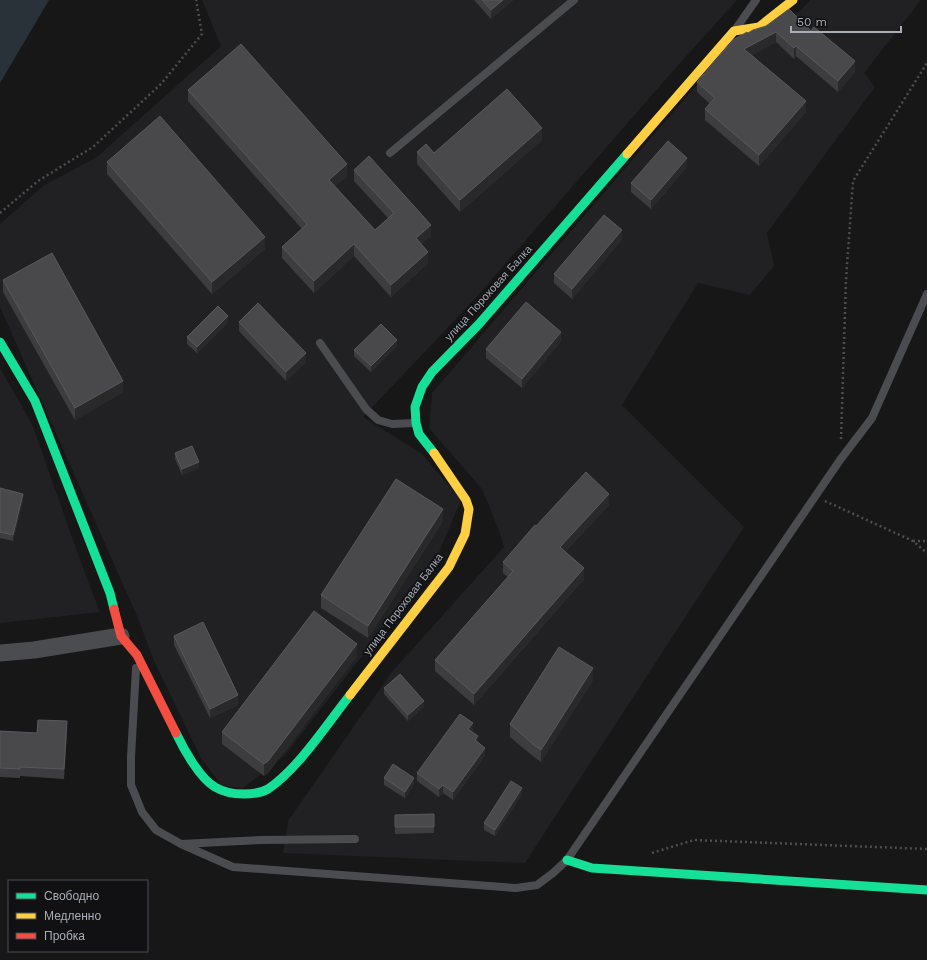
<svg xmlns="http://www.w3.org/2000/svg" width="927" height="960" viewBox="0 0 927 960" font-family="'Work Sans',sans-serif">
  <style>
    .built { fill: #212123 }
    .water { fill: #2a3239 }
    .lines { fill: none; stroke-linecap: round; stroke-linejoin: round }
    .path { stroke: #4d4e52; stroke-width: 2.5; stroke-dasharray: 2 3; stroke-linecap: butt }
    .lane { stroke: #4b4c50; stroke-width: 8 }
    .street { stroke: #4b4c50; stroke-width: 17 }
    .fast { stroke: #16e098; stroke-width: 9 }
    .slow { stroke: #ffcf43; stroke-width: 9 }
    .jam { stroke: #f24e42; stroke-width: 9 }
    .wall { fill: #3d3d3f }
    .shaded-wall { fill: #29292a }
    .building { fill: #49494c; stroke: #58595d }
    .labels { text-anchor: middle; stroke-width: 3.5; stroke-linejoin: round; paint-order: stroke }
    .street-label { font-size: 11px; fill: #a8adb8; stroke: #111113 }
  </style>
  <rect width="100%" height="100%" fill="#171717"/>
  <path class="built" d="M 202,0 L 737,0 L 672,72 L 472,302 L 363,417 L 421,453 L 461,500 L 435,562 L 285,755 L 243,788 L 222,786 L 201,758 L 154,661 L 137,616 L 0,307 L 0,224 L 43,186 L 97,157 L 221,46 Z
    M 810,0 L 921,0 L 864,73 L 875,87 L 767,233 L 774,266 L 750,295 L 698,283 L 622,405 L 744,527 L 525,863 L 283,853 L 288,821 L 391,673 L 504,547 L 500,533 L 482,489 L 429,428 L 432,393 L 693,89 L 723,56 L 800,11 Z
    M 0,368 L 32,424 L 83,568 L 100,612 L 0,623 Z"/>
  <path class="water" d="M 0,0 L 49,0 L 0,83 Z"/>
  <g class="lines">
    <path class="path" d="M 0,213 L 38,181 L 93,147 L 161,84 L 202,34 L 196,0
      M 841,439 L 846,280 L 853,181 L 927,63
      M 825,501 L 913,541 L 927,553
      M 913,541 L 927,541
      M 652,853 L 694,840 L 927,849"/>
    <path class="lane" d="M 737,27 L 756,0
      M 390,153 L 574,0
      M 320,343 L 366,409 L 378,420 L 392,424 L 415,423
      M 136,668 L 131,757 L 131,785 L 142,812 L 156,830 L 181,844 L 260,840 L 355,839
      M 181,844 L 233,867 L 516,888 L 537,885 L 553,873 L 567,860 L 840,460 L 872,418 L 927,294"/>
    <path class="street" d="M 0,653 L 34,650 L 121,636"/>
    <path class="fast" d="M 0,342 L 35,401 L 110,593 L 114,609
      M 434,453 L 419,434 L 416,423 L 415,407 L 422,387 L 432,372 L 479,324 L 627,154
      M 176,733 C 183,748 200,779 215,787 C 223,792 234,794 244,794 C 252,794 261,793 268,789 C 298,769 327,724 350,695
      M 567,860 L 592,868 L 927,890"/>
    <path class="slow" d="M 627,154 L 734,31 L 759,27 L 793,0
      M 350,695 L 449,567 L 465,534 L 469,509 L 466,500 L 434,453"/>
    <path class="jam" d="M 114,609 L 121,636 L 137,655 L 176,733"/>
  </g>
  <path class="wall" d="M 474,0 L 513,0 L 491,19 Z
    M 753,30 L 811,31 L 855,72 L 838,92 L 796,56 L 794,59 L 776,42 L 752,55 L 806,112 L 759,166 L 705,120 L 705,109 L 710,104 L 697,92 L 697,82 L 748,33 Z
    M 188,90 L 347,176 L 335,186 L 375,230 L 388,218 L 354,181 L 354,170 L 431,236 L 421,244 L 428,263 L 391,297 L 354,256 L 314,293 L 282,258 L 282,247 L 302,229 L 188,101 Z
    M 542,140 L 460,212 L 417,164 L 417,152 L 434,153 Z
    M 107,162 L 265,249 L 212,294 L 107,174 Z
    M 687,167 L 651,209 L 631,192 L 631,183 Z
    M 622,239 L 572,299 L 554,283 L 554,274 Z
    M 3,280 L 123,392 L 75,420 L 3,292 Z
    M 228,322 L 197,353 L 187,344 L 187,337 Z
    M 239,322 L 306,362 L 286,381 L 239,331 Z
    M 561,341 L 522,388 L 486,358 L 486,349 Z
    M 397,346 L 371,372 L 354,356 L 354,350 Z
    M 175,453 L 199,468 L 182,475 L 175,459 Z
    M 0,488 L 23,500 L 13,541 L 0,538 Z
    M 609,505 L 565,552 L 584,579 L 474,705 L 435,671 L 435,660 L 508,577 L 503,573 L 503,562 L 536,526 Z
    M 443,521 L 368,638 L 321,608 L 321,595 Z
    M 174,636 L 238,705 L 210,718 L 174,645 Z
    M 357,656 L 268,773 L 264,776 L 222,744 L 222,732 Z
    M 593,680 L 541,762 L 534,757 L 510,737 L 510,724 Z
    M 384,688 L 424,707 L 408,721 L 384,694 Z
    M 0,731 L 37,733 L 67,731 L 64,779 L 20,776 L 20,778 L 0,777 Z
    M 473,732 L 485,756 L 453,800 L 443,793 L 439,797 L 417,781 L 417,773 Z
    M 384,778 L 414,784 L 405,798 L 384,785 Z
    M 522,794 L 495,836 L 484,830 L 484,823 Z
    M 434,814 L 434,833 L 395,834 L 395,815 Z"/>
  <path class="shaded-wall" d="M 503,0 L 513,0 L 491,19 L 491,10 Z
    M 776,32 L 776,42 L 744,60 L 744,49 Z
    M 796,46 L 796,56 L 794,59 L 794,48 Z
    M 855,61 L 855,72 L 838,92 L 838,81 Z
    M 806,101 L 806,112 L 759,166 L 759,155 Z
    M 542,128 L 542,140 L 460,212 L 460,200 Z
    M 687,158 L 687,167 L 651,209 L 651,200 Z
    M 347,164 L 347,176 L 329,192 L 329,180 Z
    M 431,225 L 431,236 L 416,250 L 416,238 Z
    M 622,230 L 622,239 L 572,299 L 572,289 Z
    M 265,237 L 265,249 L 212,294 L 212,282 Z
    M 354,244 L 354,256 L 314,293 L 314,281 Z
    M 428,252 L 428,263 L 391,297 L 391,285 Z
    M 228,316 L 228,322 L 197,353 L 197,347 Z
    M 561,332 L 561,341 L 522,388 L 522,379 Z
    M 397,340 L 397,346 L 371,372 L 371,366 Z
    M 306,353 L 306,362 L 286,381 L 286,372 Z
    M 123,381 L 123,392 L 75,420 L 75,408 Z
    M 199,462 L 199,468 L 182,475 L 182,469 Z
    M 23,494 L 23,500 L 13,541 L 13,535 Z
    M 609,494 L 609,505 L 560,558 L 560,547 Z
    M 443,509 L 443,521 L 368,638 L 368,626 Z
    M 584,568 L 584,579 L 474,705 L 474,694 Z
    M 357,644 L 357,656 L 268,773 L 264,776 L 264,764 Z
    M 593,668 L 593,680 L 541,762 L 541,750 Z
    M 238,695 L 238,705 L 210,718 L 210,709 Z
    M 424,701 L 424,707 L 408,721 L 408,715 Z
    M 67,721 L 67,731 L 64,779 L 64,769 Z
    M 473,723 L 473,732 L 468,738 L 468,729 Z
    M 478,736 L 478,745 L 475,740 Z
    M 485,748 L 485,756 L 453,800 L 453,792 Z
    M 414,778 L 414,784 L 405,798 L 405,792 Z
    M 443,785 L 443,793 L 439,797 L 439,789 Z
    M 522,788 L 522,794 L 495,836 L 495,830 Z"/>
  <path class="building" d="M 482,0 L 503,0 L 491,10 Z
    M 789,9 L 811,31 L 814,27 L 855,61 L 838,81 L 796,46 L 794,48 L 776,32 L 744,49 L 806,101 L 759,155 L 705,109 L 715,98 L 697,82 L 733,40 L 747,32 L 748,33 L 753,30 L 766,26 Z
    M 241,44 L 347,164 L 329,180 L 375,230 L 394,213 L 354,170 L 369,156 L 431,225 L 416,238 L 428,252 L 391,285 L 354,244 L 314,281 L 282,247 L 307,224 L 188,90 Z
    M 507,89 L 542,128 L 460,200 L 417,152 L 426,144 L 434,153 Z
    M 160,116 L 265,237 L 212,282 L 107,162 Z
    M 668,141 L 687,158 L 651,200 L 631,183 Z
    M 604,215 L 622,230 L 572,289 L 554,274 Z
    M 52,253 L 123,381 L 75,408 L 3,280 Z
    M 526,302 L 561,332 L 522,379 L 486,349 Z
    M 258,303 L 306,353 L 286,372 L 239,322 Z
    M 218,306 L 228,316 L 197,347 L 187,337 Z
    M 381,324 L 397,340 L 371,366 L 354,350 Z
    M 192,446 L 199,462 L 182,469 L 175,453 Z
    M 586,472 L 609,494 L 560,547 L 584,568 L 474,694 L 435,660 L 513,571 L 503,562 L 535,525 L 536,526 Z
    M 396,479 L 443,509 L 368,626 L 321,595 Z
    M 0,488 L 23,494 L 13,535 L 0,532 Z
    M 314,611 L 357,644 L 268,761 L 264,764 L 222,732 Z
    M 203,622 L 238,695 L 210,709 L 174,636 Z
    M 559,647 L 593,668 L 541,750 L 534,745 L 510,724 Z
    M 400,674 L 424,701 L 408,715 L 384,688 Z
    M 460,714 L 473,723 L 468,729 L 478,736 L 475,740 L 485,748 L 453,792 L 443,785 L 439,789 L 417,773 Z
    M 38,720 L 67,721 L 64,769 L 20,767 L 20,769 L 0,768 L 0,731 L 37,733 Z
    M 393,764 L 414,778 L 405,792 L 384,778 Z
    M 511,781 L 522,788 L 495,830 L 484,823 Z
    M 434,814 L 434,827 L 395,827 L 395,815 Z"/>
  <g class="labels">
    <g class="street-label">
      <text transform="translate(488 293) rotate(-48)" y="4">улица Пороховая Балка</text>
      <text transform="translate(403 604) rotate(-53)" y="4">улица Пороховая Балка</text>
    </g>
  </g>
  <rect x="8" y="880" width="140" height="72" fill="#111113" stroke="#4d4f55"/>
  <rect x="16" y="893" width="20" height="6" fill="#16e098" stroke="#4d4f55"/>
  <text x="44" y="900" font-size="12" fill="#a8adb8">Свободно</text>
  <rect x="16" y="913" width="20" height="6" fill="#ffcf43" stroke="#4d4f55"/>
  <text x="44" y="920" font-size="12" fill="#a8adb8">Медленно</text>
  <rect x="16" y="933" width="20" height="6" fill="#f24e42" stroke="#4d4f55"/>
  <text x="44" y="940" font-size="12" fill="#a8adb8">Пробка</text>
  <path d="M791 26v6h110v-6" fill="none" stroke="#a8adb8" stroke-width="2"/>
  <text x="797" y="26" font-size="12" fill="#a8adb8" stroke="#111113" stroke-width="3" paint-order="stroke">50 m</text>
</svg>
